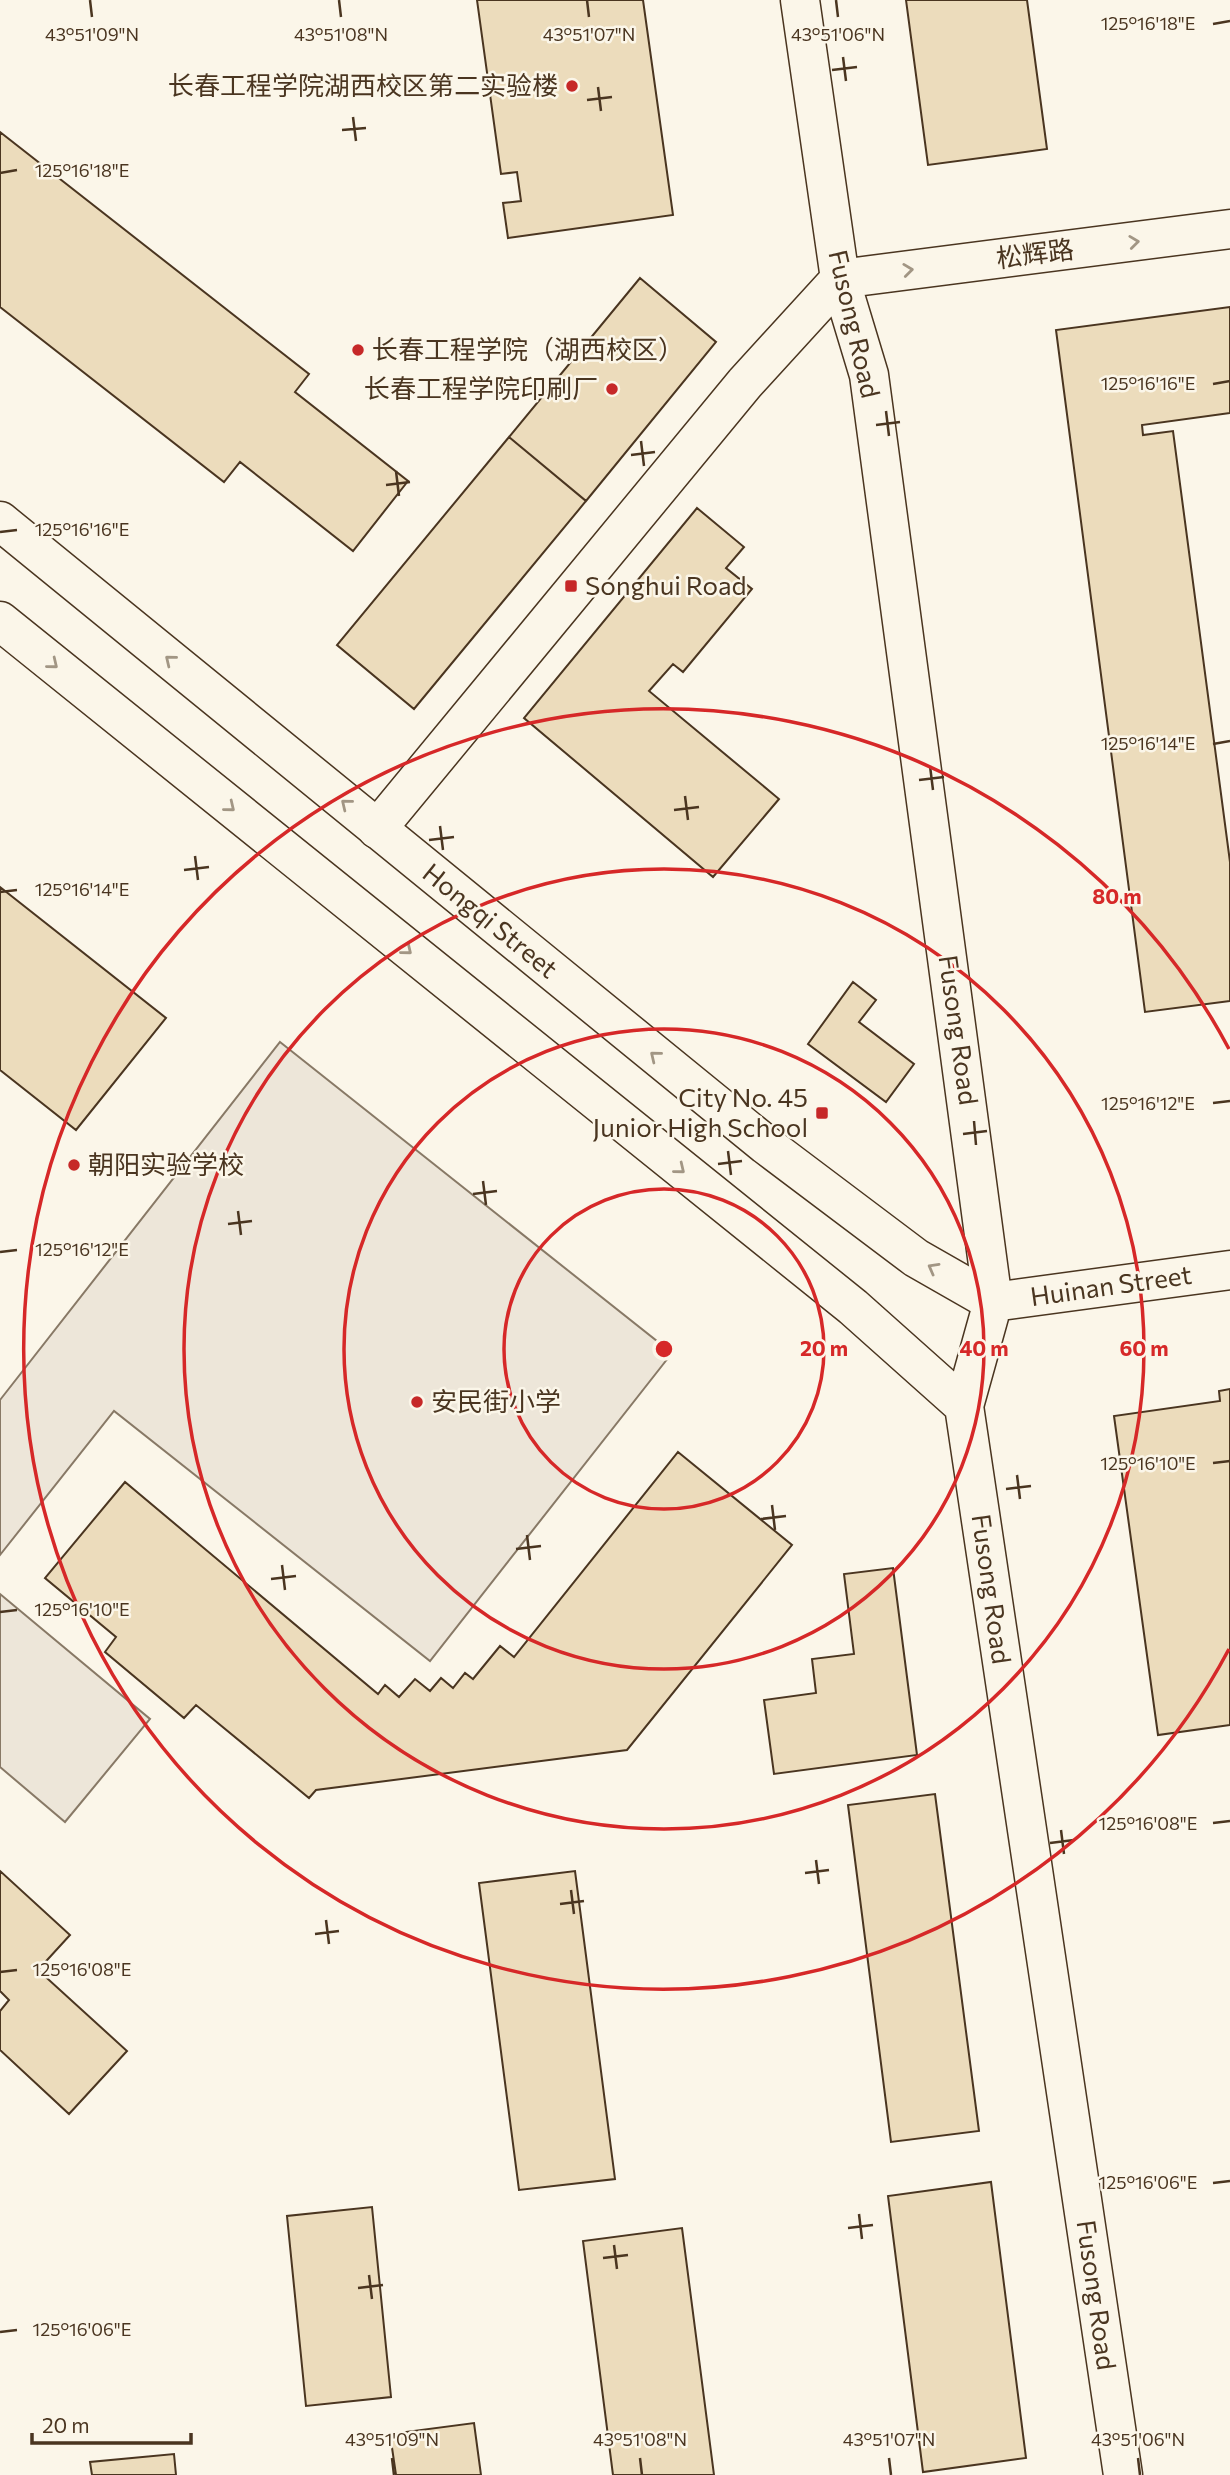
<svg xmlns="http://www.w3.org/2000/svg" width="1230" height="2475" viewBox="0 0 1230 2475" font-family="Commissioner,'Noto Sans SC',sans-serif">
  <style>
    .green { fill: #ede6d9; stroke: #887966; stroke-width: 2 }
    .building { fill: #ecdcbc; stroke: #4a3520; stroke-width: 2 }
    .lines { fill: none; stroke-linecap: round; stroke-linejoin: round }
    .minor-casing { stroke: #4a3520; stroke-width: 41 }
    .tertiary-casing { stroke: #4a3520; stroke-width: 41 }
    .minor { stroke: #fbf6e9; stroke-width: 38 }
    .tertiary { stroke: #fbf6e9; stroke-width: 38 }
    .oneway { stroke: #a29684 }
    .ticks { fill: none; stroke: #4a3520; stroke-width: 2.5 }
    .ring { fill: none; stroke: #d62828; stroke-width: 3.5 }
    .poi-dot { fill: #c62828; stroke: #fbf6e9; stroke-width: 2.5 }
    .labels { text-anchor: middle; stroke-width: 5; stroke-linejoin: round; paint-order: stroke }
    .poi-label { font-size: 26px; fill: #4a3520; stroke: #fbf6e9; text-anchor: start }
    .street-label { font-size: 26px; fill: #4a3520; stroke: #fbf6e9 }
    .ticks-label { font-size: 18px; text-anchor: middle; fill: #4a3520; stroke: #fbf6e9; stroke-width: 5; stroke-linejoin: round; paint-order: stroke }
    .centre { fill: #d62828; stroke: #fbf6e9; stroke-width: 3.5 }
    .ring-label { font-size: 21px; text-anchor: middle; font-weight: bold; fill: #d62828; stroke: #fbf6e9; stroke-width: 5; stroke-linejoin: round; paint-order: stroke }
  </style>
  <rect width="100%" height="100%" fill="#fbf6e9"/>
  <path class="green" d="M 280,1042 L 672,1353 L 430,1661 L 114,1411 L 0,1555 L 0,1400 Z
    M 0,1594 L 150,1719 L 65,1822 L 0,1767 Z"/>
  <path class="building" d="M 477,0 L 643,0 L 673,215 L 508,238 L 503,203 L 521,201 L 517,172 L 501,174 Z
    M 906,0 L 1027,0 L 1047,149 L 928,165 Z
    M 0,132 L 309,374 L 295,392 L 408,481 L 353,551 L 240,462 L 224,482 L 0,307 Z
    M 640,278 L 716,342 L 586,501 L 509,437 Z
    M 1230,307 L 1230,413 L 1142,425 L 1143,435 L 1173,431 L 1230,862 L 1230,1001 L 1145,1012 L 1056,330 Z
    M 509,437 L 586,501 L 414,709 L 337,645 Z
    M 697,508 L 744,547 L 726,568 L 752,589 L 683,672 L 673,664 L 649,691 L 779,799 L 713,877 L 524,718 Z
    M 0,887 L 166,1018 L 76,1130 L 0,1070 Z
    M 853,982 L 876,1000 L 859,1022 L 914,1064 L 886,1102 L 808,1044 Z
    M 1230,1389 L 1230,1725 L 1158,1735 L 1114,1416 L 1220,1401 L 1219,1391 Z
    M 678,1452 L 792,1545 L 627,1750 L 316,1790 L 309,1798 L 196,1705 L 184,1718 L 105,1652 L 116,1637 L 45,1578 L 125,1482 L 378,1694 L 385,1685 L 399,1697 L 415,1679 L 430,1691 L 441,1678 L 453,1688 L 465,1673 L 473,1679 L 500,1646 L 514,1657 Z
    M 893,1568 L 917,1755 L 774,1774 L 764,1700 L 816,1693 L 812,1659 L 854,1654 L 844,1574 Z
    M 935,1794 L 979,2131 L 891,2142 L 848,1805 Z
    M 0,1871 L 70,1935 L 38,1970 L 127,2051 L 69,2114 L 0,2050 L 0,2011 L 9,2000 L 0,1991 Z
    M 575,1871 L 615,2179 L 519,2190 L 479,1883 Z
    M 991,2182 L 1026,2458 L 923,2472 L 888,2196 Z
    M 372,2207 L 391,2397 L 306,2406 L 287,2216 Z
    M 682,2228 L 714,2475 L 613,2475 L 583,2241 Z
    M 474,2423 L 481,2475 L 396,2475 L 390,2434 Z
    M 174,2454 L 176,2475 L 92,2475 L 90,2462 Z"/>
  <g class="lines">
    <defs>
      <path id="minor" d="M 800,0 L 840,279 L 869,375 L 993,1302
        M 377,829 L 745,383 L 840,279 L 1230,229"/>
      <path id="tertiary" d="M 0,521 L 766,1145 L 916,1258 L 993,1302
        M 0,621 L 853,1307 L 964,1406
        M 993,1302 L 964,1406 L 1123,2475
        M 993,1302 L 1230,1270"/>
    </defs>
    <use href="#minor" class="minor-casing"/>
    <use href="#tertiary" class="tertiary-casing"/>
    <use href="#minor" class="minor"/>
    <use href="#tertiary" class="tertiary"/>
  </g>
  <defs><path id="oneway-chevron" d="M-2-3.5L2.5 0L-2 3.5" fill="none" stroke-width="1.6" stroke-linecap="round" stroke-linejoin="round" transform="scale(1.75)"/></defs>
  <g class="oneway">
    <use href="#oneway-chevron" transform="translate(1134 242) rotate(-7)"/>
    <use href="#oneway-chevron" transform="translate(908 270) rotate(-7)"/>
    <use href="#oneway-chevron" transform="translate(170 660) rotate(-141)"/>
    <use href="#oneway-chevron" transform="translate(53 664) rotate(39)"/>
    <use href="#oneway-chevron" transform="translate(346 804) rotate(-141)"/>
    <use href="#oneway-chevron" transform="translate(230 807) rotate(39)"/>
    <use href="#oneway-chevron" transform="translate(407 950) rotate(39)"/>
    <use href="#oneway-chevron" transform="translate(655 1056) rotate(-141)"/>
    <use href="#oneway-chevron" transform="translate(680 1169) rotate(39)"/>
    <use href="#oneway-chevron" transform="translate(933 1268) rotate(-151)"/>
  </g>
  <path class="ticks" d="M 90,0 L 92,17M 339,0 L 341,17M 587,0 L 589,17M 836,0 L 838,17M 1213,24 L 1230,21M 843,57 L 846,81M 832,70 L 857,67M 598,87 L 601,111M 587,100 L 612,97M 353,117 L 356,141M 342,130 L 366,128M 0,173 L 17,170M 1213,384 L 1230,381M 886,411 L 889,436M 876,425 L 900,422M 641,441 L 644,466M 631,455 L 655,452M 396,471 L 399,496M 386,485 L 410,482M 0,532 L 17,530M 1213,744 L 1230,741M 930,766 L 933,790M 919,780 L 944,777M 685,796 L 688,820M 674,810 L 699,807M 440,826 L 443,850M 429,840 L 454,837M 195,856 L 198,880M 184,870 L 209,867M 0,892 L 17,890M 1213,1103 L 1230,1101M 974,1121 L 976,1145M 963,1134 L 987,1131M 728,1151 L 731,1175M 718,1164 L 742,1161M 483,1181 L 486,1205M 473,1194 L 497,1191M 238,1211 L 241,1235M 228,1224 L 252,1221M 0,1252 L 17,1250M 1213,1463 L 1230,1461M 1017,1475 L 1020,1499M 1006,1489 L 1031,1486M 772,1505 L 775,1530M 761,1519 L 786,1516M 527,1535 L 530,1560M 516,1549 L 541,1546M 282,1565 L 285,1590M 271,1579 L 296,1576M 0,1612 L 17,1610M 1213,1823 L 1230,1821M 1061,1830 L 1064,1854M 1050,1843 L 1074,1840M 816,1860 L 819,1884M 805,1873 L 829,1870M 571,1890 L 574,1914M 560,1904 L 584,1901M 326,1920 L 329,1944M 315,1934 L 339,1931M 0,1972 L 17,1970M 1213,2183 L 1230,2181M 859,2214 L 862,2239M 848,2228 L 873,2225M 614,2245 L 617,2269M 603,2258 L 628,2255M 369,2275 L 372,2299M 358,2288 L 383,2285M 0,2332 L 17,2330M 392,2458 L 394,2475M 640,2458 L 642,2475M 889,2458 L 891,2475M 1138,2458 L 1140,2475"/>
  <g class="ring">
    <circle cx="664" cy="1349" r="160"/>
    <circle cx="664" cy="1349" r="320"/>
    <circle cx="664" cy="1349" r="480"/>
    <path d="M1229 1649A640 640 0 1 1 1229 1049"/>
  </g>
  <g class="poi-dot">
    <circle cx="572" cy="86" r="7"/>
    <circle cx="358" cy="350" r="7"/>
    <circle cx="612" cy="389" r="7"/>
    <rect x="564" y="579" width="14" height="14" rx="3.5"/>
    <rect x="815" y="1106" width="14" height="14" rx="3.5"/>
    <circle cx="74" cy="1165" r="7"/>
    <circle cx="417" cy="1402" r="7"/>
  </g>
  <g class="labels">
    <g class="poi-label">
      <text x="558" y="95" text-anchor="end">长春工程学院湖西校区第二实验楼</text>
      <text x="372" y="359">长春工程学院（湖西校区）</text>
      <text x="598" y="398" text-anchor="end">长春工程学院印刷厂</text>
      <text x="585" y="595">Songhui Road</text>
      <text x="808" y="1107" text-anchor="end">City No. 45<tspan x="808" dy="30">Junior High School</tspan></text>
      <text x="88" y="1174">朝阳实验学校</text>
      <text x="431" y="1411">安民街小学</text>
    </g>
    <g class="street-label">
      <text transform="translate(1035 254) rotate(-7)" y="9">松辉路</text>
      <text transform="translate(854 324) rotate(77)" y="9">Fusong Road</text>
      <text transform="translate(490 921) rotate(39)" y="9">Hongqi Street</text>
      <text transform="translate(958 1030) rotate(82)" y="9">Fusong Road</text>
      <text transform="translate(1111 1286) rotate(-8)" y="9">Huinan Street</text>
      <text transform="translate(991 1589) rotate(82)" y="9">Fusong Road</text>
      <text transform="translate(1096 2295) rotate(82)" y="9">Fusong Road</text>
    </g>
  </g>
  <g class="ticks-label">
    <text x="1148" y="30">125°16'18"E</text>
    <text x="92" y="41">43°51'09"N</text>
    <text x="341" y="41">43°51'08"N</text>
    <text x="589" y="41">43°51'07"N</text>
    <text x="838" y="41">43°51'06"N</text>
    <text x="82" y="177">125°16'18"E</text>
    <text x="1148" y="390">125°16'16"E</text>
    <text x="82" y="536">125°16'16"E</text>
    <text x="1148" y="750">125°16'14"E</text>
    <text x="82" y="896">125°16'14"E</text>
    <text x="1148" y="1110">125°16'12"E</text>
    <text x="82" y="1256">125°16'12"E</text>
    <text x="1148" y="1470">125°16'10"E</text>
    <text x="82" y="1616">125°16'10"E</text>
    <text x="1148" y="1830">125°16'08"E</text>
    <text x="82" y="1976">125°16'08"E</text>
    <text x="1148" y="2189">125°16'06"E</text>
    <text x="82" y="2336">125°16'06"E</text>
    <text x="392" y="2446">43°51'09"N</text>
    <text x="640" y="2446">43°51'08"N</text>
    <text x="889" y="2446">43°51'07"N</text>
    <text x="1138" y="2446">43°51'06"N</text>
  </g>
  <circle cx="664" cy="1349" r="10" class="centre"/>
  <g class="ring-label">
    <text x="1117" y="904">80 m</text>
    <text x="824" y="1356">20 m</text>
    <text x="984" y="1356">40 m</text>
    <text x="1144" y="1356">60 m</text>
  </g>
  <path d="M32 2433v10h159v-10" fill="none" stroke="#4a3520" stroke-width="3.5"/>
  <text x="42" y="2433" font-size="21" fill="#4a3520" stroke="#fbf6e9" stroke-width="5" paint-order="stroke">20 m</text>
</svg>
